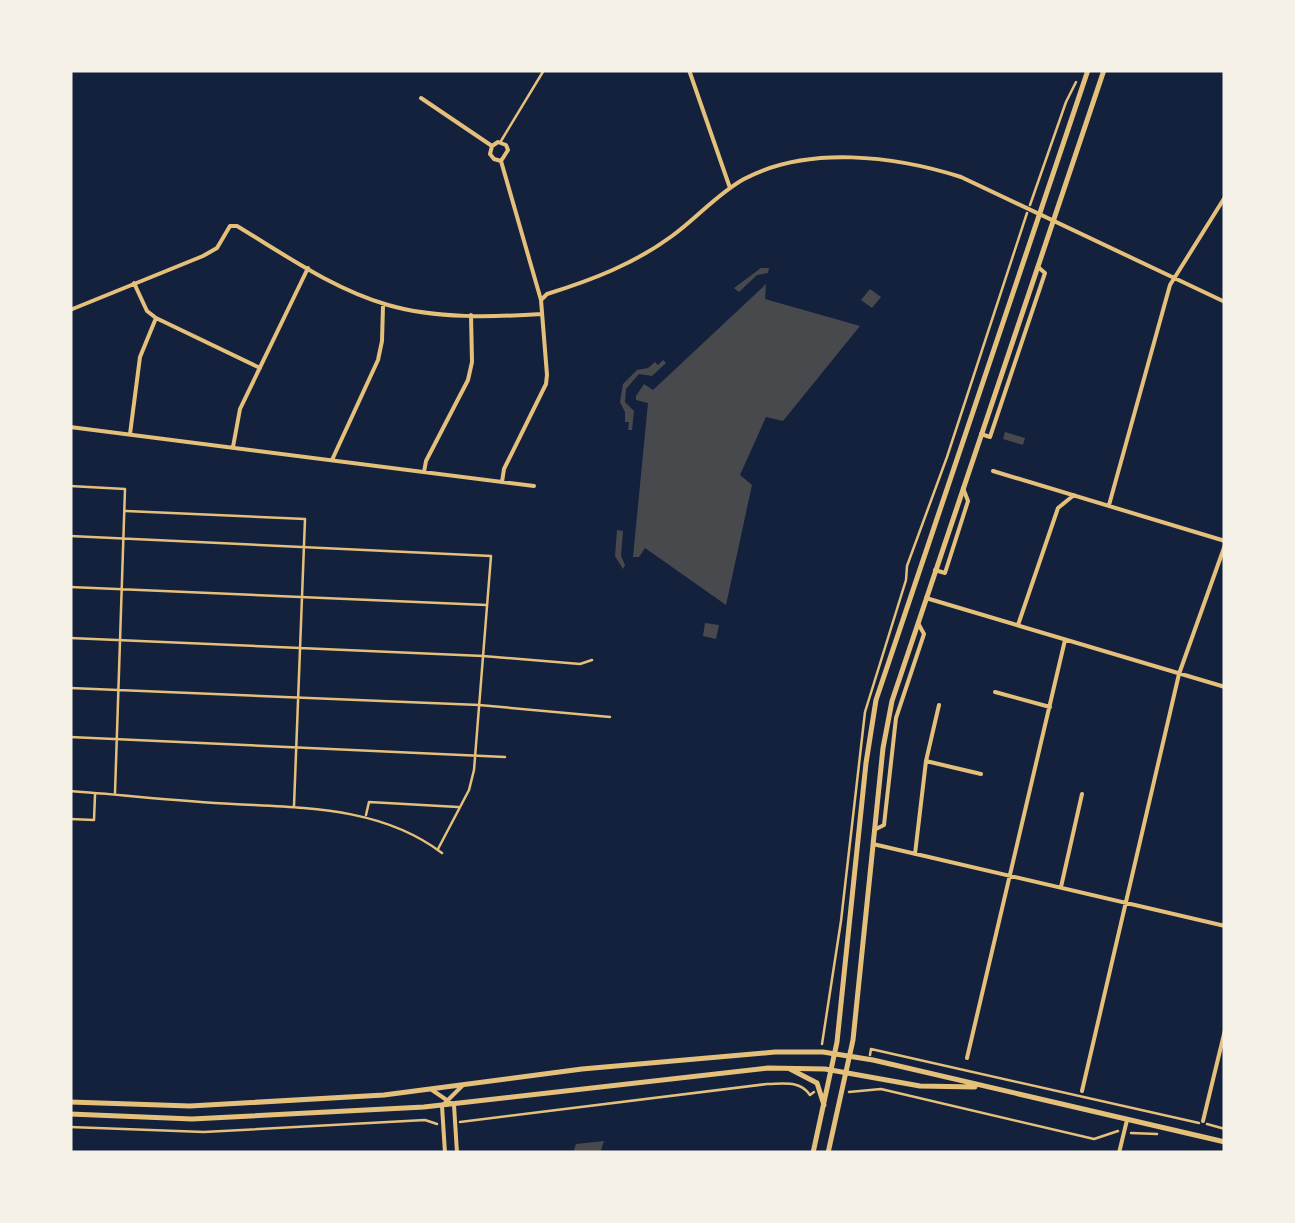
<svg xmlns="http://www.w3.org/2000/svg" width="1295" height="1223" viewBox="0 0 1295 1223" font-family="'Alegreya Sans',sans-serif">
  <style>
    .building { fill: #48494c }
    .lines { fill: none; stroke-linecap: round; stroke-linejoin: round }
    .path { stroke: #e5c07b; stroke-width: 2.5 }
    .service { stroke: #e5c07b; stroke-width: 2.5 }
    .minor { stroke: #e5c07b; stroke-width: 4 }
    .tertiary { stroke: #e5c07b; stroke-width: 5 }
    .secondary { stroke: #e5c07b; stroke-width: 5 }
  </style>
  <rect width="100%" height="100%" fill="#14213d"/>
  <path class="building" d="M 761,268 L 769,268 L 768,273 L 757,275 L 739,292 L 734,288 Z
    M 766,284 L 765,299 L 860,326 L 783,421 L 766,417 L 740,475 L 752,485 L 726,605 L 645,548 L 639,557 L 633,557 L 648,403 L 636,400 L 636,396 L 644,384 L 653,390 Z
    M 870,289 L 881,297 L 872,308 L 861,300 Z
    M 663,360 L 666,363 L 652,376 L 639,374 L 626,389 L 625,402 L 634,411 L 632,430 L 628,430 L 629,422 L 625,422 L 625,412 L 620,402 L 623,384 L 637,370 L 648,368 L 655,362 L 658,365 Z
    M 1005,432 L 1025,438 L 1023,445 L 1003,439 Z
    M 617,530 L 623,531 L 621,556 L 625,565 L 623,569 L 615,556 Z
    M 705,623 L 719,625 L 716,639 L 703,636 Z
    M 604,1141 L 600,1153 L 573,1153 L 576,1144 Z"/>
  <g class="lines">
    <path class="path" d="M 1030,205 L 1066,102 L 1076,82
      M 70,486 L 125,489 L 115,793
      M 126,511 L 305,519 L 294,806
      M 70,536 L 491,556 L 474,770 L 469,790 L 438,849
      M 70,587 L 486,605
      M 70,638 L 483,656 L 580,664 L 592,660
      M 70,688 L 479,705 L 610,717
      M 70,737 L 505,757
      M 70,791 C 124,795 179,801 233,804 C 306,808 381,807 442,853
      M 366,815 L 369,802 L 458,807
      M 70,819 L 94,820 L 95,795
      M 822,1044 L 841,921 L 865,712 L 906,580 L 907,566 L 947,457 L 1027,213
      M 870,1055 L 871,1049 L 1199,1123
      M 849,1092 L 881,1089 L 1094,1139 L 1118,1131
      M 460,1122 L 767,1084 C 783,1084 800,1080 810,1095 L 814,1092
      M 1207,1124 L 1225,1129
      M 70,1127 L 204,1132 L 425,1120 L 437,1124
      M 1131,1133 L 1157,1134"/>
    <path class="service" d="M 501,141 L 544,70"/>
    <path class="minor" d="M 689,70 L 730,188
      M 421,98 L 492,146
      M 501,161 L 508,150 L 506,145 L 498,142 L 492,146 L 490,154 L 494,159 L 501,161 L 541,300 L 547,375 L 546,384 L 504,469 L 502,482
      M 134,283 L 147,311 L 156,318 L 260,368
      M 541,300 L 547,294 C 592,280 634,264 672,236 C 697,218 717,194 744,179 C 808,145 895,156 961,177 L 1225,302
      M 70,310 L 203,256 L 217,248 L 230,226 L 237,226 C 285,255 333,289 388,305 C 436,319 493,317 542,314
      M 70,427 L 534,486
      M 130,434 L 140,357 L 156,318
      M 981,434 L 990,437 L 1045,273 L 1038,267
      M 233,447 L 240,409 L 308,268
      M 332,460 L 378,360 L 382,341 L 383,306
      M 993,471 L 1225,541
      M 424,472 L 426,461 L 468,380 L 472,362 L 471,315
      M 1109,505 L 1170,285 L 1225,197
      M 935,570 L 945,573 L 968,501 L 963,488
      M 926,598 L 1225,687
      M 1018,625 L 1058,508 L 1074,495
      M 995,692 L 1050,707
      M 926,761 L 981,774
      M 874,830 L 884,825 L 896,718 L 924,634 L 918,623
      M 873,844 L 1225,926
      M 915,854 L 926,761 L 939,705
      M 1061,887 L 1082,794
      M 967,1058 L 1065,640
      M 432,1090 L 454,1105 L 457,1153
      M 1082,1091 L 1179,674 L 1225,545
      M 1203,1121 L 1225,1030
      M 445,1153 L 442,1106 L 462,1086
      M 1119,1153 L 1127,1120"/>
    <path class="tertiary" d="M 790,1069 L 817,1083 L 824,1105
      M 813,1153 L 837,1042 L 866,763 L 876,700 L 1088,70
      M 828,1153 L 853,1040 L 883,748 L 892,701 L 1104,70"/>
    <path class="secondary" d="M 70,1102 L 190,1106 L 384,1095 L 582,1069 L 775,1052 L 823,1052 L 873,1060 L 1225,1142
      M 70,1114 L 192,1119 L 424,1107 L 768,1068 L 825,1069 L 920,1086 L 975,1087"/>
  </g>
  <rect width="1295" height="1223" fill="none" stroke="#f6f1e7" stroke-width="145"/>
</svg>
